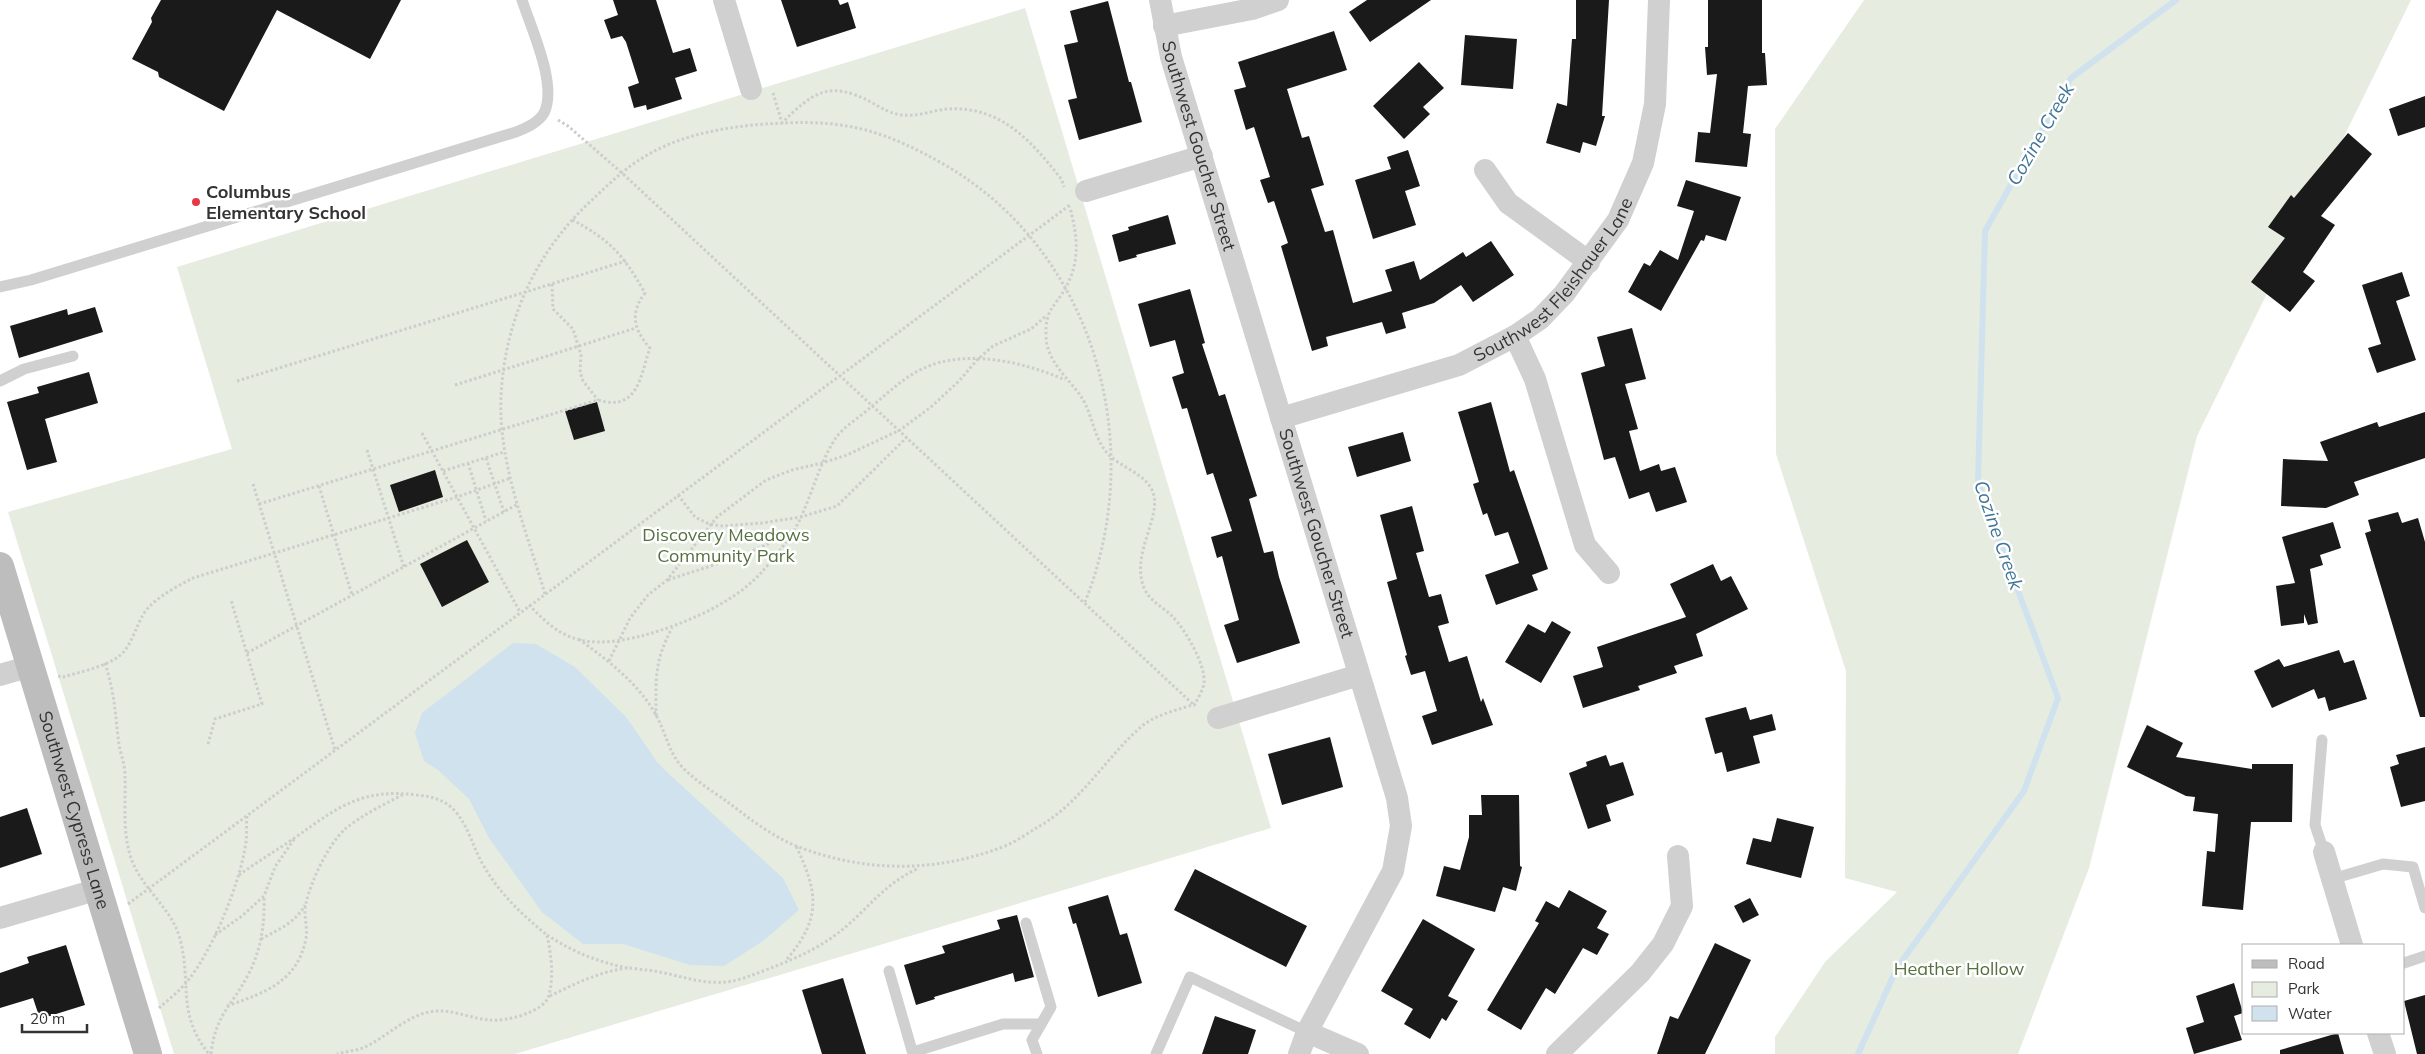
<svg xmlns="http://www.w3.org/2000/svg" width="2425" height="1054" viewBox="0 0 2425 1054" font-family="Mulish,sans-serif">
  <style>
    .green { fill: #e6ecdf }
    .water { fill: #cfe2ee }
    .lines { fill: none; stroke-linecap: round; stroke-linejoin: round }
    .stream { stroke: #cfe2ee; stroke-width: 6 }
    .building { fill: #1a1a1a }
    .path { stroke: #cdcdcd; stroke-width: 3; stroke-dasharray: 2.5 2.5; stroke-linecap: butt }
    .lane { stroke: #d0d0d0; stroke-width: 11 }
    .street { stroke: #d0d0d0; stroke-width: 22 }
    .secondary { stroke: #bdbdbd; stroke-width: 28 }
    .poi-dot { fill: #e63946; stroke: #fff; stroke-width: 2 }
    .labels { text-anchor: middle; stroke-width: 5; stroke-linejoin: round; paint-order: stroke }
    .street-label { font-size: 18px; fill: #333; stroke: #fff }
    .poi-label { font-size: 18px; font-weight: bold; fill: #333; stroke: #fff; text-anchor: start }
    .park-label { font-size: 18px; fill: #56703f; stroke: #fff }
    .water-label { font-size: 19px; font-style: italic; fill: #3f7597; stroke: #fff }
  </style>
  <rect width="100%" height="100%" fill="#fff"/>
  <path class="green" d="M 1864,0 L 2411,0 L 2197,436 L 2089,868 L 2018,1054 L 1775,1054 L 1775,1037 L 1825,962 L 1897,892 L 1845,878 L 1846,671 L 1776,454 L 1775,129 Z
    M 1025,8 L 1271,828 L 515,1054 L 174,1054 L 8,512 L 232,449 L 177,267 Z"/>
  <path class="water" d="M 513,643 L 536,644 L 575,667 L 627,718 L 657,762 L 669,774 L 783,878 L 799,910 L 763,941 L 724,966 L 690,965 L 623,944 L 583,944 L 542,912 L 489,838 L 469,799 L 438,770 L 424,761 L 415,733 L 422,713 Z"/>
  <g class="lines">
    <path class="stream" d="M 1858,1054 L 1897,968 L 2024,791 L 2058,698 L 1978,483 L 1985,231 L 2071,78 L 2176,0"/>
  </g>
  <path class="building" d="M 161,0 L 401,0 L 370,59 L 277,10 L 224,111 L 159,77 L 158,72 L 132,59 L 152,22 L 151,18 Z
    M 613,0 L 656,0 L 673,53 L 690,48 L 697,71 L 675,78 L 682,99 L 647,110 L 646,105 L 634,108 L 628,87 L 639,83 L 626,42 L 622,36 L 611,39 L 604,20 L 618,15 Z
    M 781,0 L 838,0 L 840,5 L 848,2 L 856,28 L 797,47 Z
    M 1367,0 L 1431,0 L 1370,42 L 1349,12 Z
    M 1576,0 L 1609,0 L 1602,116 L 1605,116 L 1596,146 L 1583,142 L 1580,153 L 1546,143 L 1557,103 L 1567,106 L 1572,39 L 1576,39 Z
    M 1708,0 L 1762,0 L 1762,53 L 1765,53 L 1767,85 L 1748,86 L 1743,133 L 1751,134 L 1747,167 L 1695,162 L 1698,132 L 1710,133 L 1717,74 L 1707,75 L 1705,47 L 1708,47 Z
    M 1108,1 L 1129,82 L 1131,82 L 1142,122 L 1079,140 L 1068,100 L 1077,98 L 1064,45 L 1078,42 L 1070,11 Z
    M 1334,31 L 1347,70 L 1287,89 L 1302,138 L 1309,136 L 1324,185 L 1311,189 L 1325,232 L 1333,230 L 1353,303 L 1392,291 L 1385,270 L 1414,261 L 1420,280 L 1463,252 L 1466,257 L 1491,241 L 1514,275 L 1473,302 L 1461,285 L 1434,303 L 1402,313 L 1406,328 L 1386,334 L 1382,322 L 1326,337 L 1328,346 L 1312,351 L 1281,246 L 1288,243 L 1274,201 L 1268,203 L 1260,180 L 1270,177 L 1254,127 L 1246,130 L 1234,90 L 1246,87 L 1238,62 Z
    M 1465,35 L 1517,39 L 1513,89 L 1461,85 Z
    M 1419,62 L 1444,88 L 1423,107 L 1430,114 L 1404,139 L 1373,106 Z
    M 2425,96 L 2425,127 L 2398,136 L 2389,109 Z
    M 2348,133 L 2372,154 L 2321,216 L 2335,225 L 2303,272 L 2315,281 L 2290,312 L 2251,282 L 2285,238 L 2268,227 L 2291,195 L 2294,198 Z
    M 1408,150 L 1420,186 L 1405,191 L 1416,225 L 1373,239 L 1355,180 L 1391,169 L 1387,157 Z
    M 1686,180 L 1741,197 L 1726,241 L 1706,235 L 1704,241 L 1701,240 L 1661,311 L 1628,292 L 1644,263 L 1650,266 L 1660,250 L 1678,260 L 1694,211 L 1677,206 Z
    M 1168,215 L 1176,244 L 1136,255 L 1137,257 L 1119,262 L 1112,235 L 1129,230 L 1128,227 Z
    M 2402,272 L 2410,296 L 2396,301 L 2416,360 L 2377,373 L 2368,348 L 2381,344 L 2362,285 Z
    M 1190,289 L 1205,343 L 1202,344 L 1219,396 L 1225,394 L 1257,496 L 1249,499 L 1264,553 L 1273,551 L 1279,577 L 1300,643 L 1237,663 L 1224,625 L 1239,620 L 1222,556 L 1217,558 L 1211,537 L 1232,531 L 1213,473 L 1207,475 L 1187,408 L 1182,409 L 1172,377 L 1184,373 L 1175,340 L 1150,347 L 1138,304 Z
    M 95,307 L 103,332 L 19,358 L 10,326 L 67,309 L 68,315 Z
    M 1632,328 L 1646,379 L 1625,384 L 1638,429 L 1629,431 L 1640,471 L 1659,464 L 1661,471 L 1675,467 L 1687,502 L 1656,512 L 1649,492 L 1629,499 L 1615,457 L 1604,460 L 1581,373 L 1605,366 L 1597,337 Z
    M 89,372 L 98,403 L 45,419 L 57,462 L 27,470 L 7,402 L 39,393 L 37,387 Z
    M 597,402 L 605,431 L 574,440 L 565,411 Z
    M 1491,402 L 1510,472 L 1514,470 L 1548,569 L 1532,575 L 1538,590 L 1496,605 L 1485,575 L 1519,563 L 1508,532 L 1495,536 L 1487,513 L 1483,515 L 1473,484 L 1479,482 L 1458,412 Z
    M 2425,412 L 2425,458 L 2354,482 L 2359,495 L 2326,508 L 2281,506 L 2283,459 L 2328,461 L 2320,442 L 2377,422 L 2379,427 Z
    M 1403,432 L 1411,461 L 1357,477 L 1348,447 Z
    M 435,470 L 443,497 L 399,512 L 390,485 Z
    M 1412,506 L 1424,551 L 1416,553 L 1429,597 L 1441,594 L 1449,623 L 1438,626 L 1449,662 L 1467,656 L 1481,702 L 1483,698 L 1493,725 L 1432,745 L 1422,716 L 1437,711 L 1425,671 L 1411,675 L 1405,656 L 1407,655 L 1387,582 L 1397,579 L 1380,515 Z
    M 2398,512 L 2402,523 L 2418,518 L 2425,542 L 2425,717 L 2420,717 L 2365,533 L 2371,531 L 2368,520 Z
    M 2333,522 L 2341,548 L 2320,555 L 2323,565 L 2310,569 L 2318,623 L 2308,625 L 2304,614 L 2304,623 L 2281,626 L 2276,586 L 2295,583 L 2282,537 Z
    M 467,540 L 489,582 L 442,607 L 420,564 Z
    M 1713,564 L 1721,581 L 1731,576 L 1748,609 L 1696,634 L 1703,656 L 1674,666 L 1677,673 L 1638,686 L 1640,690 L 1583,708 L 1573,676 L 1603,667 L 1597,647 L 1686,617 L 1670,584 Z
    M 1552,621 L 1571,632 L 1541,683 L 1505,662 L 1528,624 L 1545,633 Z
    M 2339,650 L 2344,663 L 2354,660 L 2367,699 L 2329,711 L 2325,697 L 2318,699 L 2314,689 L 2272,708 L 2254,671 L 2279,659 L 2284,667 Z
    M 1746,707 L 1750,720 L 1772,714 L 1776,730 L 1753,736 L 1760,763 L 1727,772 L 1722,752 L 1715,754 L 1705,718 Z
    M 2147,725 L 2183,743 L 2176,757 L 2252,769 L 2252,764 L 2293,764 L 2292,822 L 2251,822 L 2243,910 L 2202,906 L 2207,851 L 2215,852 L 2218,814 L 2193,811 L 2195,797 L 2186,796 L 2127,767 Z
    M 1330,737 L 1343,787 L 1282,805 L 1268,754 Z
    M 2425,747 L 2425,801 L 2401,807 L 2390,767 L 2399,764 L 2396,755 Z
    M 1606,755 L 1610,766 L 1623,762 L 1634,795 L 1606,805 L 1611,821 L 1588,829 L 1569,773 L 1587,766 L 1586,762 Z
    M 1481,795 L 1519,795 L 1520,866 L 1522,867 L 1516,891 L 1503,887 L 1495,912 L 1436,896 L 1444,866 L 1460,870 L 1469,837 L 1469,815 L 1482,815 Z
    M 27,808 L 42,854 L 0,868 L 0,817 Z
    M 1777,818 L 1814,827 L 1801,878 L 1746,864 L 1753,838 L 1771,842 Z
    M 1195,869 L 1307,926 L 1286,967 L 1174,910 Z
    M 1569,890 L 1607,911 L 1597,928 L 1609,934 L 1597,955 L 1583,948 L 1555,994 L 1546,988 L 1521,1030 L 1487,1010 L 1539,923 L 1535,921 L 1546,901 L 1559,908 Z
    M 1108,895 L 1120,935 L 1127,933 L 1142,983 L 1098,997 L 1076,923 L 1073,924 L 1068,907 Z
    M 1750,898 L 1759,915 L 1743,923 L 1734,906 Z
    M 1017,915 L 1034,977 L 1015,982 L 1013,973 L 934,997 L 935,999 L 916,1005 L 904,965 L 945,953 L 942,946 L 1000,929 L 997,920 Z
    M 1423,919 L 1475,949 L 1448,996 L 1458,1001 L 1446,1021 L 1442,1018 L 1430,1039 L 1404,1024 L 1413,1009 L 1381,991 Z
    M 1715,943 L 1751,960 L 1705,1054 L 1657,1054 L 1670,1016 L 1678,1019 Z
    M 66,945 L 85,1005 L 40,1019 L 33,998 L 0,1008 L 0,973 L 29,963 L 27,957 Z
    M 843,978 L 866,1054 L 822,1054 L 802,990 Z
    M 2234,983 L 2243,1013 L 2234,1016 L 2242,1040 L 2194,1054 L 2186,1028 L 2204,1022 L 2196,996 Z
    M 2425,995 L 2425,1054 L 2417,1054 L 2404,1001 Z
    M 1215,1016 L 1256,1030 L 1248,1054 L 1202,1054 Z
    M 2338,1033 L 2344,1054 L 2280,1054 L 2280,1050 Z"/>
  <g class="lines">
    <path class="path" d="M 773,93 L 782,123 C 813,92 829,80 871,102 C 881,108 891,114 903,115 C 918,117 933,110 948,109 C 1002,106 1032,142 1062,180 L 1064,187
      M 558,120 L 568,126 L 622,173 L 1195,706
      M 552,284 L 553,309 L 573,329 L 581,355 L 580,372 L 583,381 L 598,400
      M 237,381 L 626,261
      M 455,385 L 636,328
      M 422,433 L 520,612
      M 367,450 L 404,567
      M 486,458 L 504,512
      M 468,463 L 486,521
      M 443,471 L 504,452
      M 253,484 L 335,750
      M 319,486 L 352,595
      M 678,495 L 695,517 L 709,524 L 723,526 L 762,523 L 801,517 L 837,506 L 907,437
      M 259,504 L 598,400 C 638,412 640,377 650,348 C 633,329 630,313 645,293 C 622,253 611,241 571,219
      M 668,580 C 711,565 751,556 791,531
      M 545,594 C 526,529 498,463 501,396 C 505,319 536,251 593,199 C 609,184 625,168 644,157 C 684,132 737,125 783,123 C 850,120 887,132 945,165 C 1095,252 1148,445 1085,602
      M 529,605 C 541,617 554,631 571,637 C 592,646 623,641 645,635 C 684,624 732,604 760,574 C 775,557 793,536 802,515 C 813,490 820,463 835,439 C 843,427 860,417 871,407 C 888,393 903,378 922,369 C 965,348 1025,362 1065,380
      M 579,639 C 608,661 640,684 657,717 C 665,732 668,748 678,762 C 689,777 714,792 729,803 C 750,819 772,836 796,846 C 866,873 936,873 1005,846 C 1017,841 1028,833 1038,827 C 1081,803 1106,757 1142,726 C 1157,714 1178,710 1195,704 C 1198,698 1203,690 1204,683 C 1206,665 1185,629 1172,616 C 1163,607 1151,602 1145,590 C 1128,554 1166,514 1151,488 C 1141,472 1121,467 1109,455 C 1093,439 1093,413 1080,395 C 1067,377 1047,361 1046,337 C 1045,308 1054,309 1066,287 C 1081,259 1077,236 1070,207
      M 247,653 L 518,504
      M 609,661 L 630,618 L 648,595 L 667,580 L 717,517 L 766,480 L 792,470 L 822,463 L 847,455 L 900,430 L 931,407 L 959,381 L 977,360 L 993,346 L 1031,329 L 1047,315
      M 105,663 C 115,694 115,714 119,745 C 121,755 125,765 125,775 C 126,802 122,832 131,858 C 141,888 172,908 180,939 C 192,983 176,1013 209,1054
      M 58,676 L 63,677 C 80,672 100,668 115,659 C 133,649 135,623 148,608 C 160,595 178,586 193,578 L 457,497 L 511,478
      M 656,716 C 656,678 654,662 672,628
      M 208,744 L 215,719 L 262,704 L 231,600
      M 239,875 C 257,862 277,850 296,837 C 338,807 362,788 417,795 C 431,796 445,800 455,811 C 468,826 472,844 481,861 C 497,891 521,914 547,935 C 551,953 554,976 549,995 C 545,1012 505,1022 490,1020 C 473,1019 454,1010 437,1011 C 411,1012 389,1035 367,1046 C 358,1051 347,1051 337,1054
      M 128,904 L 1070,205
      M 215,935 L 242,916 L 264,896 L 275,867 L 295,838
      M 547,935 C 573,952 598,962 628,968
      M 261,939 C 278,930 296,922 305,905
      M 787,959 C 822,918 818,892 796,846
      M 550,996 C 574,984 601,971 628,968 C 634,968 641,970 647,970 C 681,974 709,990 744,978 C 774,967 808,955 834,936 C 866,913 881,885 919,868
      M 227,1006 C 264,993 298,982 306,938 C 308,927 303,915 306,903 C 311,881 328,845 345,829 C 362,815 385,804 404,794
      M 159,1008 C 167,1001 177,993 184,985 C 211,956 241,881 246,842 C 247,833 246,824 247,815
      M 211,1054 C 215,1015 232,1006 248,975 C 261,951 265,923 264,896"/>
    <path class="lane" d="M 0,287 L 31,280 L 516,132 C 526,128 538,123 544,113 C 558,85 531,28 522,0
      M 0,381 L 24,369 L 73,356
      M 2322,740 L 2315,825 L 2324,852
      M 2332,879 L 2383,864 L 2413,867 L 2425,908
      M 1026,923 L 1051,1007 L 1032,1040 L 1037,1054
      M 2404,963 L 2425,956
      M 889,971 L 913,1054
      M 913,1052 L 1003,1024 L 1041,1024
      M 1156,1054 L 1190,977 L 1307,1032"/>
    <g class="street">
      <path d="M 724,0 L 751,89"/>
      <path id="s1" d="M 1160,0 L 1171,57 L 1397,798 L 1401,826 L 1393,871 L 1307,1032 L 1299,1054"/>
      <path d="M 1164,26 L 1252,9 L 1278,0"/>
      <path d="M 1485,170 L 1508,203 L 1589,262"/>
      <path d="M 1086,191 L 1202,156"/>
      <path d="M 1515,336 L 1535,379 L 1585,545 L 1609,573"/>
      <path id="s2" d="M 1281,418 L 1459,365 L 1515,336 L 1540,319 L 1564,294 L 1618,220 L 1643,163 L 1655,104 L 1659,0"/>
      <path d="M 0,675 L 31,666"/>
      <path d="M 1218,718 L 1359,675"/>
      <path d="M 2324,852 L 2352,945"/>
      <path d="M 0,918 L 99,889"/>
      <path d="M 1307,1032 L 1358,1054"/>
      <path d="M 2378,1033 L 2385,1054"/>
      <path d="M 1557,1054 L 1640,973 L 1663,944 L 1682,906 L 1678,856"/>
    </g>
    <path class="secondary" id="s3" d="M 0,566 L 148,1054"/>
  </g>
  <circle class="poi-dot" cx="196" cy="202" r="5"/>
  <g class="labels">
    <g class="street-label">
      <text dy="6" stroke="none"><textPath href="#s1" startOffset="151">Southwest Goucher Street</textPath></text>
      <text dy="6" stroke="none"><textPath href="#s2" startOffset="316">Southwest Fleishauer Lane</textPath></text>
      <text dy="6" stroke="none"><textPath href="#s1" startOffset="556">Southwest Goucher Street</textPath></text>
      <text dy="6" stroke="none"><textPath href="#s3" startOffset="255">Southwest Cypress Lane</textPath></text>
    </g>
    <g class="poi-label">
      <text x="206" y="198">Columbus<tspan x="206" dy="21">Elementary School</tspan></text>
    </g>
    <g class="park-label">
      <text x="726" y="541">Discovery Meadows<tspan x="726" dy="21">Community Park</tspan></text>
      <text x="1959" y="975">Heather Hollow</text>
    </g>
    <g class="water-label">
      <text transform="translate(2040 134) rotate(-60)" y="7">Cozine Creek</text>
      <text transform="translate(1999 535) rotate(71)" y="7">Cozine Creek</text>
    </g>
  </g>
  <rect x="2242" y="944" width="162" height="90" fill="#ffffff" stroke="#adadad"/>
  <rect x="2252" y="960" width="25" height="8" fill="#bdbdbd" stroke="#adadad"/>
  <text x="2288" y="969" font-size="15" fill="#333333">Road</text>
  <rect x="2252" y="982" width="25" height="15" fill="#e6ecdf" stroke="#adadad"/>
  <text x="2288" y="994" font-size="15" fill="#333333">Park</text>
  <rect x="2252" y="1006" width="25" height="15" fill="#cfe2ee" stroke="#adadad"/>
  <text x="2288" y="1019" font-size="15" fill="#333333">Water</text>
  <path d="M22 1024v8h65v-8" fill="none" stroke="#333333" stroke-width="2.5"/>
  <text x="30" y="1024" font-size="15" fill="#333333" stroke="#ffffff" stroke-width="4" paint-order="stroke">20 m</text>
</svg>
